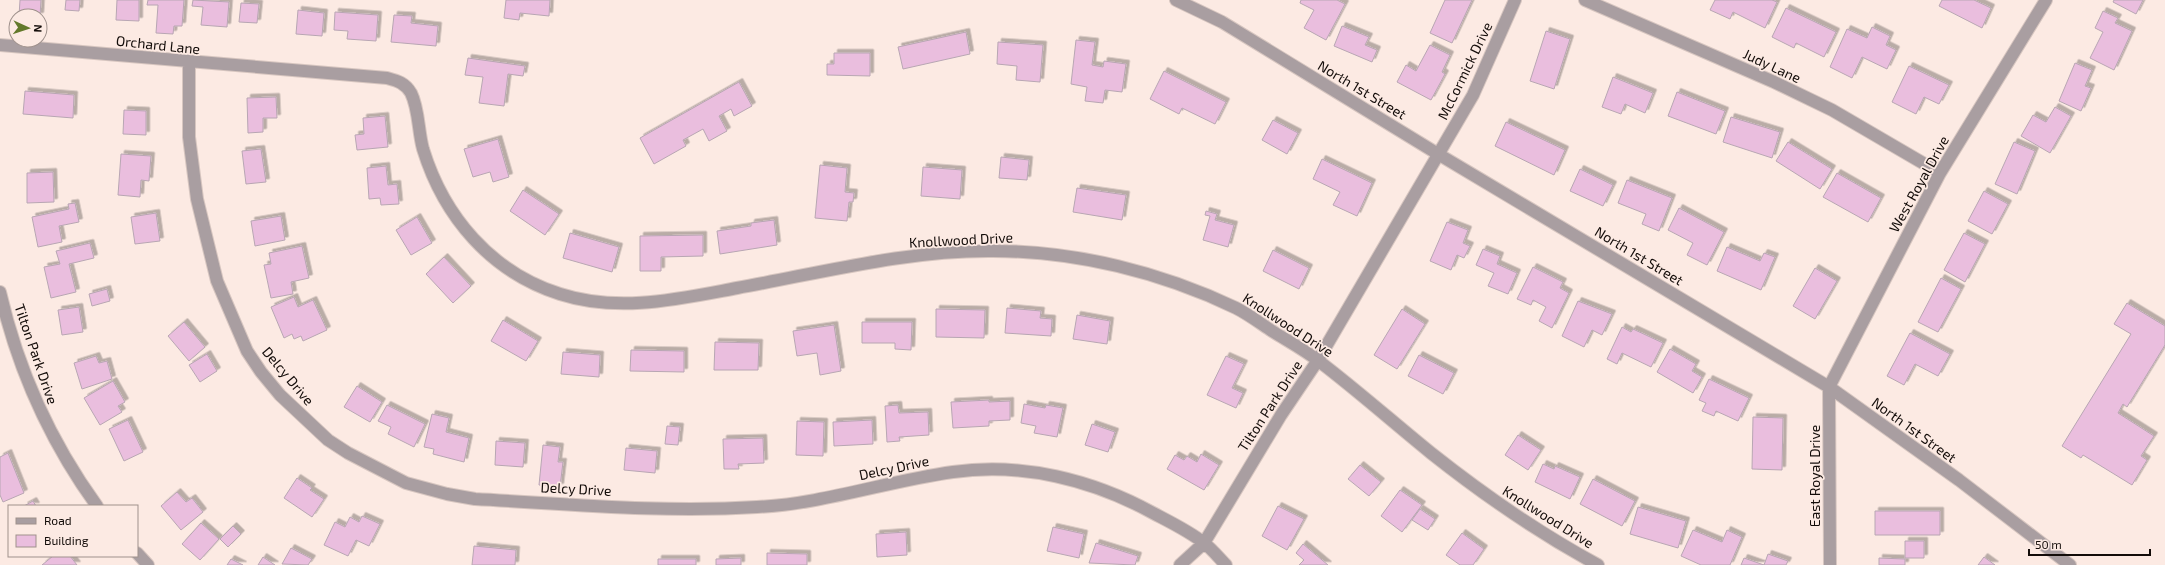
<svg xmlns="http://www.w3.org/2000/svg" width="2165" height="565" viewBox="0 0 2165 565" font-family="'Exo 2',sans-serif">
  <style>
    .building { fill: #eabede; stroke: #b8a6b3; filter: url(#shadow) }
    .lines { fill: none; stroke-linecap: round; stroke-linejoin: round }
    .minor-casing { stroke: #d7c6c0; stroke-width: 14 }
    .minor { stroke: #a99ea1; stroke-width: 12 }
    .labels { text-anchor: middle; stroke-width: 3.5; stroke-linejoin: round; paint-order: stroke }
    .street-label { font-size: 14px; fill: #130c09; stroke: #fceae3 }
  </style>
  <defs>
    <filter id="shadow"><feDropShadow dx="3.5" dy="-3.5" stdDeviation="0" flood-color="#0004"/></filter>
  </defs>
  <rect width="100%" height="100%" fill="#fceae3"/>
  <path class="building" d="M 20,0 L 41,0 L 40,16 L 19,16 Z
    M 66,0 L 80,0 L 79,11 L 65,10 Z
    M 117,0 L 139,0 L 139,21 L 116,20 Z
    M 148,0 L 184,0 L 182,26 L 174,26 L 173,34 L 156,33 L 158,5 L 147,5 Z
    M 193,0 L 229,2 L 227,27 L 201,25 L 203,7 L 192,6 Z
    M 506,0 L 550,0 L 549,16 L 520,13 L 519,20 L 504,18 Z
    M 1301,0 L 1337,0 L 1345,4 L 1326,40 L 1304,28 L 1314,10 L 1300,3 Z
    M 1445,0 L 1472,0 L 1452,43 L 1430,33 Z
    M 1715,0 L 1772,0 L 1777,2 L 1765,28 L 1733,12 L 1730,19 L 1710,10 Z
    M 1942,0 L 1974,0 L 1991,8 L 1982,28 L 1939,6 Z
    M 2114,0 L 2143,0 L 2136,14 L 2113,2 Z
    M 241,3 L 259,4 L 257,23 L 239,22 Z
    M 1786,8 L 1836,32 L 1824,57 L 1796,43 L 1794,48 L 1772,37 Z
    M 298,10 L 324,13 L 322,36 L 296,34 Z
    M 2103,11 L 2118,18 L 2115,23 L 2132,31 L 2114,70 L 2090,58 L 2103,32 L 2095,28 Z
    M 335,12 L 378,15 L 376,41 L 347,39 L 348,31 L 334,30 Z
    M 394,15 L 412,16 L 411,23 L 438,26 L 436,46 L 391,42 Z
    M 1342,26 L 1369,37 L 1365,45 L 1377,50 L 1372,62 L 1334,46 Z
    M 1872,27 L 1890,36 L 1886,45 L 1896,50 L 1887,69 L 1862,57 L 1852,78 L 1830,67 L 1847,29 L 1867,38 Z
    M 1546,31 L 1570,39 L 1554,89 L 1530,81 Z
    M 966,32 L 970,54 L 903,69 L 898,47 Z
    M 1076,40 L 1095,42 L 1092,65 L 1103,67 L 1104,61 L 1126,64 L 1122,92 L 1105,90 L 1103,103 L 1085,101 L 1087,87 L 1071,84 Z
    M 998,42 L 1043,45 L 1040,82 L 1016,80 L 1017,66 L 997,64 Z
    M 1430,45 L 1450,55 L 1442,72 L 1445,74 L 1431,100 L 1397,82 L 1406,65 L 1416,71 Z
    M 834,53 L 870,53 L 870,76 L 827,75 L 827,64 L 834,64 Z
    M 468,58 L 525,66 L 523,76 L 508,74 L 504,106 L 479,103 L 483,77 L 465,75 Z
    M 2075,63 L 2092,70 L 2085,86 L 2091,88 L 2081,111 L 2059,101 Z
    M 1909,66 L 1949,85 L 1939,104 L 1924,97 L 1916,114 L 1892,102 Z
    M 1164,71 L 1226,102 L 1215,124 L 1182,108 L 1179,114 L 1150,99 Z
    M 1613,77 L 1653,93 L 1645,113 L 1625,104 L 1621,114 L 1602,107 Z
    M 739,82 L 752,106 L 734,116 L 731,109 L 719,116 L 727,131 L 709,141 L 703,129 L 683,140 L 686,146 L 654,164 L 640,138 Z
    M 25,91 L 74,95 L 73,118 L 23,114 Z
    M 1677,92 L 1725,111 L 1716,134 L 1668,116 Z
    M 276,97 L 277,118 L 263,118 L 263,132 L 248,133 L 247,98 Z
    M 2055,107 L 2071,116 L 2050,153 L 2021,136 L 2033,115 L 2046,122 Z
    M 124,110 L 146,111 L 146,135 L 123,134 Z
    M 385,116 L 388,147 L 357,150 L 355,135 L 364,134 L 363,118 Z
    M 1731,117 L 1780,132 L 1772,158 L 1723,142 Z
    M 1273,120 L 1298,133 L 1287,154 L 1262,140 Z
    M 1506,122 L 1565,150 L 1554,175 L 1495,146 Z
    M 498,139 L 509,177 L 493,182 L 490,172 L 473,177 L 464,149 Z
    M 1788,142 L 1832,169 L 1820,189 L 1776,161 Z
    M 2014,142 L 2035,151 L 2017,194 L 1995,184 Z
    M 261,149 L 266,182 L 246,184 L 242,151 Z
    M 121,154 L 151,156 L 149,181 L 141,180 L 140,197 L 118,195 Z
    M 1001,157 L 1029,160 L 1027,180 L 999,178 Z
    M 1322,159 L 1372,183 L 1357,216 L 1333,205 L 1340,192 L 1313,179 Z
    M 820,165 L 847,168 L 845,192 L 854,193 L 853,202 L 849,202 L 847,221 L 815,218 Z
    M 386,166 L 388,185 L 397,184 L 399,204 L 381,205 L 380,198 L 369,199 L 367,168 Z
    M 923,167 L 962,170 L 960,199 L 921,196 Z
    M 1580,169 L 1613,185 L 1603,206 L 1570,191 Z
    M 53,172 L 54,202 L 27,203 L 27,173 Z
    M 1837,173 L 1881,198 L 1868,222 L 1823,197 Z
    M 1627,180 L 1672,198 L 1659,231 L 1642,224 L 1646,214 L 1618,203 Z
    M 1077,188 L 1126,195 L 1122,220 L 1073,212 Z
    M 523,190 L 559,214 L 545,235 L 510,211 Z
    M 1984,191 L 2008,204 L 1992,234 L 1968,221 Z
    M 75,203 L 79,222 L 59,226 L 62,242 L 38,247 L 32,217 L 69,209 L 68,204 Z
    M 1679,208 L 1724,232 L 1707,265 L 1687,255 L 1693,243 L 1668,230 Z
    M 1206,211 L 1217,214 L 1215,220 L 1234,225 L 1228,247 L 1203,240 L 1210,216 L 1205,215 Z
    M 156,213 L 160,241 L 135,244 L 131,217 Z
    M 281,216 L 285,240 L 255,246 L 251,221 Z
    M 417,217 L 432,243 L 411,255 L 396,230 Z
    M 774,220 L 777,245 L 720,254 L 717,231 L 751,226 L 751,223 Z
    M 1447,222 L 1468,230 L 1463,243 L 1470,246 L 1464,258 L 1457,255 L 1451,270 L 1430,261 Z
    M 570,233 L 619,247 L 612,272 L 563,258 Z
    M 1964,233 L 1985,244 L 1965,282 L 1944,270 Z
    M 703,235 L 703,256 L 661,257 L 661,271 L 640,271 L 640,236 Z
    M 90,243 L 94,258 L 69,264 L 76,292 L 51,298 L 44,267 L 60,264 L 56,251 Z
    M 302,246 L 309,278 L 291,282 L 293,294 L 271,298 L 264,265 L 271,264 L 269,253 Z
    M 1727,247 L 1760,261 L 1764,253 L 1775,257 L 1761,290 L 1717,271 Z
    M 1483,249 L 1500,256 L 1497,264 L 1517,273 L 1508,294 L 1488,286 L 1494,273 L 1476,265 Z
    M 1273,250 L 1309,268 L 1299,289 L 1263,271 Z
    M 444,257 L 471,286 L 453,303 L 426,274 Z
    M 1533,267 L 1563,282 L 1560,288 L 1569,293 L 1552,328 L 1539,321 L 1546,307 L 1533,300 L 1531,305 L 1517,299 Z
    M 1815,268 L 1837,281 L 1815,319 L 1793,306 Z
    M 1941,278 L 1961,289 L 1938,332 L 1918,322 Z
    M 107,289 L 110,301 L 92,306 L 89,294 Z
    M 294,297 L 298,307 L 313,300 L 327,330 L 303,341 L 301,336 L 294,339 L 292,334 L 284,338 L 271,307 Z
    M 1578,301 L 1612,314 L 1602,335 L 1592,330 L 1584,347 L 1562,336 Z
    M 2127,303 L 2165,326 L 2165,345 L 2127,407 L 2123,404 L 2118,413 L 2154,436 L 2141,456 L 2147,460 L 2132,485 L 2083,455 L 2081,458 L 2062,446 L 2131,334 L 2114,324 Z
    M 79,307 L 83,332 L 62,335 L 58,310 Z
    M 1007,308 L 1041,311 L 1040,318 L 1052,319 L 1051,336 L 1005,333 Z
    M 936,309 L 985,310 L 984,338 L 936,337 Z
    M 1402,309 L 1425,324 L 1397,369 L 1374,355 Z
    M 1077,315 L 1110,321 L 1107,344 L 1073,339 Z
    M 503,320 L 538,341 L 526,361 L 491,341 Z
    M 184,322 L 205,347 L 189,361 L 168,336 Z
    M 862,322 L 912,322 L 911,350 L 895,349 L 895,343 L 862,343 Z
    M 834,325 L 841,371 L 820,375 L 817,353 L 797,356 L 793,331 Z
    M 1622,327 L 1631,332 L 1633,329 L 1663,343 L 1651,367 L 1622,353 L 1617,364 L 1607,359 Z
    M 1910,333 L 1950,354 L 1938,376 L 1915,364 L 1904,385 L 1887,376 Z
    M 715,342 L 759,343 L 758,370 L 714,370 Z
    M 1670,349 L 1696,364 L 1692,371 L 1702,377 L 1693,393 L 1657,372 Z
    M 631,350 L 684,351 L 684,372 L 630,371 Z
    M 563,352 L 600,355 L 599,377 L 561,374 Z
    M 207,354 L 217,371 L 200,382 L 189,365 Z
    M 1419,355 L 1454,373 L 1443,394 L 1408,376 Z
    M 96,356 L 99,363 L 107,361 L 112,379 L 82,389 L 74,363 Z
    M 1226,356 L 1244,364 L 1232,388 L 1243,393 L 1236,408 L 1207,395 Z
    M 1709,379 L 1749,398 L 1738,421 L 1716,411 L 1714,416 L 1702,411 L 1706,403 L 1699,400 Z
    M 113,381 L 125,402 L 118,406 L 122,412 L 100,425 L 84,398 Z
    M 357,386 L 382,402 L 370,422 L 344,407 Z
    M 989,400 L 989,402 L 1010,401 L 1010,420 L 989,421 L 989,426 L 953,428 L 951,402 Z
    M 1024,404 L 1045,408 L 1046,405 L 1063,408 L 1057,437 L 1034,433 L 1036,426 L 1021,423 Z
    M 387,405 L 425,424 L 414,447 L 388,434 L 391,427 L 378,421 Z
    M 898,405 L 899,413 L 928,412 L 929,435 L 899,437 L 900,441 L 887,442 L 885,406 Z
    M 432,414 L 449,418 L 446,432 L 469,438 L 464,462 L 433,454 L 434,449 L 424,447 Z
    M 1753,417 L 1783,418 L 1782,470 L 1752,469 Z
    M 128,420 L 143,452 L 124,461 L 109,429 Z
    M 872,420 L 873,444 L 834,446 L 833,422 Z
    M 797,421 L 824,422 L 823,456 L 796,455 Z
    M 1092,424 L 1115,432 L 1108,452 L 1085,445 Z
    M 667,426 L 680,427 L 678,445 L 665,444 Z
    M 1518,435 L 1541,450 L 1528,470 L 1505,455 Z
    M 763,438 L 764,463 L 738,464 L 739,469 L 724,469 L 723,439 Z
    M 496,441 L 525,443 L 523,467 L 495,465 Z
    M 543,445 L 560,447 L 558,462 L 563,462 L 560,487 L 539,485 Z
    M 626,448 L 657,451 L 655,473 L 624,470 Z
    M 8,453 L 24,493 L 3,502 L 0,495 L 0,457 Z
    M 1201,454 L 1219,465 L 1204,490 L 1167,469 L 1175,455 L 1184,460 L 1187,456 L 1197,462 Z
    M 1543,464 L 1554,469 L 1555,466 L 1580,477 L 1570,499 L 1535,482 Z
    M 1360,465 L 1381,482 L 1369,496 L 1348,479 Z
    M 297,478 L 312,488 L 310,490 L 324,499 L 312,517 L 284,498 Z
    M 1593,479 L 1635,501 L 1622,526 L 1580,504 Z
    M 1400,490 L 1422,505 L 1402,532 L 1381,516 Z
    M 177,492 L 186,502 L 192,498 L 203,512 L 181,530 L 161,506 Z
    M 33,501 L 36,506 L 24,506 Z
    M 1278,506 L 1304,519 L 1287,550 L 1262,536 Z
    M 1638,507 L 1686,521 L 1678,548 L 1630,534 Z
    M 1420,509 L 1435,519 L 1428,530 L 1412,520 Z
    M 1875,511 L 1940,511 L 1940,535 L 1875,535 Z
    M 362,516 L 380,524 L 369,546 L 356,540 L 348,556 L 324,545 L 335,522 L 345,527 L 350,517 L 359,522 Z
    M 201,523 L 219,539 L 200,560 L 182,544 Z
    M 233,526 L 241,534 L 228,547 L 220,539 Z
    M 1053,527 L 1084,534 L 1079,558 L 1047,551 Z
    M 1693,530 L 1722,542 L 1727,530 L 1742,537 L 1730,565 L 1701,565 L 1681,556 Z
    M 906,532 L 907,555 L 877,557 L 876,534 Z
    M 1462,533 L 1484,549 L 1473,565 L 1460,565 L 1446,555 Z
    M 1905,541 L 1924,541 L 1924,558 L 1905,558 Z
    M 1096,543 L 1138,556 L 1135,565 L 1089,563 Z
    M 1303,544 L 1328,565 L 1299,565 L 1304,560 L 1296,553 Z
    M 474,546 L 516,550 L 515,565 L 472,565 Z
    M 291,548 L 312,559 L 308,565 L 282,564 Z
    M 767,553 L 807,554 L 807,565 L 767,565 Z
    M 1768,554 L 1788,561 L 1786,565 L 1741,565 L 1744,558 L 1764,565 Z
    M 53,556 L 70,556 L 77,565 L 42,565 Z
    M 263,557 L 275,565 L 258,565 Z
    M 1984,557 L 1995,565 L 1978,565 Z
    M 741,558 L 741,565 L 716,565 L 716,559 Z
    M 1879,558 L 1905,559 L 1905,565 L 1879,565 Z
    M 231,559 L 243,565 L 227,565 Z
    M 658,559 L 696,559 L 696,565 L 658,565 Z"/>
  <g class="lines">
    <defs>
      <path id="minor" d="M 1176,0 L 1222,22 L 1438,154 L 1829,387 L 1959,480 L 2070,565
        M 1585,0 L 1774,82 L 1832,110 L 1940,173
        M 0,45 L 387,78 C 398,81 405,83 411,93 C 419,109 418,131 423,149 C 444,217 491,272 560,294 C 619,313 678,299 737,288 C 821,273 907,250 993,251 C 1076,251 1161,272 1236,308 C 1248,314 1260,323 1272,331 C 1288,341 1305,350 1320,362 C 1358,391 1394,423 1431,453 C 1484,495 1539,533 1598,565
        M 189,63 L 189,137 L 197,199 L 217,281 L 247,351 L 261,372 L 280,395 L 328,440 L 348,453 L 406,483 L 447,494 L 475,499 C 568,504 663,513 757,507 C 823,504 887,481 953,472 C 1022,462 1093,480 1153,513 C 1170,522 1189,531 1204,543 C 1212,549 1219,558 1226,565
        M 0,292 C 18,370 50,441 97,506
        M 137,553 L 148,565
        M 1180,565 L 1204,543 L 1281,415 L 1318,360 L 1473,95 L 1515,0
        M 1830,565 L 1829,387 L 1940,173 L 2046,0"/>
    </defs>
    <use href="#minor" class="minor-casing"/>
    <use href="#minor" class="minor"/>
  </g>
  <g class="labels">
    <g class="street-label">
      <text transform="translate(158 45) rotate(6)" y="5">Orchard Lane</text>
      <text transform="translate(1772 66) rotate(25)" y="5">Judy Lane</text>
      <text transform="translate(1465 71) rotate(-64)" y="5">McCormick Drive</text>
      <text transform="translate(1362 90) rotate(31)" y="5">North 1st Street</text>
      <text transform="translate(1919 184) rotate(-61)" y="5">West Royal Drive</text>
      <text transform="translate(961 240) rotate(-3)" y="5">Knollwood Drive</text>
      <text transform="translate(1639 256) rotate(31)" y="5">North 1st Street</text>
      <text transform="translate(1288 325) rotate(33)" y="5">Knollwood Drive</text>
      <text transform="translate(36 354) rotate(71)" y="5">Tilton Park Drive</text>
      <text transform="translate(288 376) rotate(50)" y="5">Delcy Drive</text>
      <text transform="translate(1270 406) rotate(-57)" y="5">Tilton Park Drive</text>
      <text transform="translate(1914 430) rotate(36)" y="5">North 1st Street</text>
      <text transform="translate(894 468) rotate(-12)" y="5">Delcy Drive</text>
      <text transform="translate(1815 476) rotate(-90)" y="5">East Royal Drive</text>
      <text transform="translate(576 489) rotate(3)" y="5">Delcy Drive</text>
      <text transform="translate(1548 517) rotate(32)" y="5">Knollwood Drive</text>
    </g>
  </g>
  <rect x="8" y="505" width="130" height="52" fill="#fceae3" stroke="#9f918c"/>
  <rect x="16" y="518" width="20" height="6" fill="#a99ea1" stroke="#9f918c"/>
  <text x="44" y="525" font-size="12" fill="#130c09">Road</text>
  <rect x="16" y="535" width="20" height="12" fill="#eabede" stroke="#9f918c"/>
  <text x="44" y="545" font-size="12" fill="#130c09">Building</text>
  <g transform="translate(28 28) rotate(93)"><circle r="19" fill="#fceae3" stroke="#9f918c"/>
  <path d="M0-3L7 15L0 10L-7 15Z" fill="#63792b"/>
  <text y="-6" font-size="11" font-weight="bold" text-anchor="middle" fill="#130c09">N</text>
  </g>
  <path d="M2029 549v6h121v-6" fill="none" stroke="#130c09" stroke-width="2"/>
  <text x="2035" y="549" font-size="12" fill="#130c09" stroke="#fceae3" stroke-width="3" paint-order="stroke">50 m</text>
</svg>
